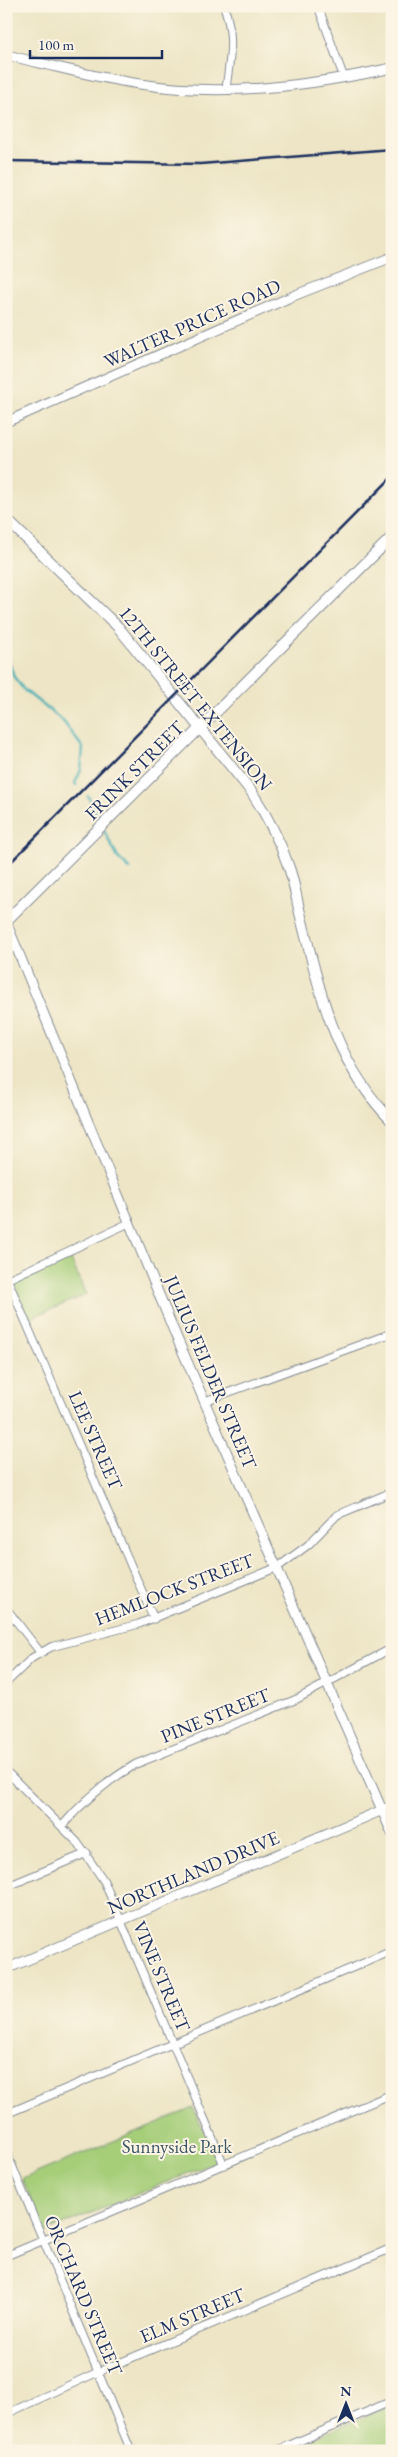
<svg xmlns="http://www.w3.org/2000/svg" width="398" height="2457" viewBox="0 0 398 2457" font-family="'EB Garamond',serif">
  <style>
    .green { fill: #a6ce79; stroke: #607e6c }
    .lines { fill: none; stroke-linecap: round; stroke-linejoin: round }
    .stream { stroke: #3daeb6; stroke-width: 2.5 }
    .minor-casing { stroke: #848a92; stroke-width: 9 }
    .tertiary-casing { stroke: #848a92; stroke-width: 11 }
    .secondary-casing { stroke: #848a92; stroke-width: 12 }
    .minor { stroke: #fff; stroke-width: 7 }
    .tertiary { stroke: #fff; stroke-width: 9 }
    .secondary { stroke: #fff; stroke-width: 10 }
    .rail { stroke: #1b2f5e; stroke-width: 2.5 }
    .labels { text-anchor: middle; stroke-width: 4; stroke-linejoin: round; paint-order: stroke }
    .street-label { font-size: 19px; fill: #1b2f5e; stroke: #fcf5e5 }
    .park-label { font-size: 19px; fill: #3e5765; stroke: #fcf5e5 }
  </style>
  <rect width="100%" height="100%" fill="#fcf5e5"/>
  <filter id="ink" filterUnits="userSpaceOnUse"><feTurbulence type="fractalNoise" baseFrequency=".02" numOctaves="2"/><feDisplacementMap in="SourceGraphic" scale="10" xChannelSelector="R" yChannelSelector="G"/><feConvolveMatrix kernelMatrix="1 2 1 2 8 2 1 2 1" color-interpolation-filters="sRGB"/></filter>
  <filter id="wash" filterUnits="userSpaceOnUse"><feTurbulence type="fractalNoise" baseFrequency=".0096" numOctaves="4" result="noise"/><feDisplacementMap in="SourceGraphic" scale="20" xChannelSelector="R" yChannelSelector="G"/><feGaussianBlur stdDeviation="1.12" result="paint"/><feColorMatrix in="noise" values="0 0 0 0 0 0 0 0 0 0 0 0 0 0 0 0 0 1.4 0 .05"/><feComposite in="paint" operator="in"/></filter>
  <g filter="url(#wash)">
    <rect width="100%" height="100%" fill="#ede5c5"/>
    <path class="green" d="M 70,1257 L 86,1295 L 28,1319 L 13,1281 Z
      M 193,2108 L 218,2161 L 45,2232 L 22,2179 Z
      M 392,2405 L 392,2451 L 284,2451 Z"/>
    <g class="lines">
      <path class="stream" d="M 6,659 L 9,662 L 14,677 L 24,690 L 63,721 L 83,748 L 81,770 L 75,783 L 76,785
        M 88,796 L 101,824
        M 103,829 L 118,858 L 130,869"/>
    </g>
  </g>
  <g filter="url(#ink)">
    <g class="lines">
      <defs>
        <path id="minor" d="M 224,6 C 235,39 230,56 226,89
          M 318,6 L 344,78
          M 6,1276 L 154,1619
          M 6,1280 L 129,1223
          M 205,1401 L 392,1333
          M 6,1608 L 40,1652
          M 6,1683 L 32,1658 L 51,1647 L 139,1624 L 278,1567 L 308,1545 L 337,1515 L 392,1492
          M 6,1771 L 77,1842 L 104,1881 L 224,2165
          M 62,1826 C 84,1800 107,1781 136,1764 L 297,1699 L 392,1648
          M 6,1887 L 87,1853
          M 6,2114 L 392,1951
          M 6,2151 L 131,2451
          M 6,2256 L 392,2094
          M 6,2414 L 98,2372 L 392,2248
          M 276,2451 L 392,2401"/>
        <path id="tertiary" d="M 6,55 C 50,65 95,78 140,84 C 224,97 309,86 392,68
          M 6,422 L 293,296 L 392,257
          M 6,922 L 176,1336 L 392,1833
          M 6,1969 L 392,1806"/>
        <path id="secondary" d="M 6,519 L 118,627 L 251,791 C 266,814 279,839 288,865 C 294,880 296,897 300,913 C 320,991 333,1061 392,1121
          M 6,921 L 392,537"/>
      </defs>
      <use href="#minor" class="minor-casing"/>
      <use href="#tertiary" class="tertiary-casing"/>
      <use href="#secondary" class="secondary-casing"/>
      <use href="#minor" class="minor"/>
      <use href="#tertiary" class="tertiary"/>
      <use href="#secondary" class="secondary"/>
      <path class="rail" d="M 6,161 L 200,164 L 392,149
        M 6,867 L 392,477"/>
    </g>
  </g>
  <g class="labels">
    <g class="street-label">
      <text transform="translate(192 323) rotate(-24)" y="7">WALTER PRICE ROAD</text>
      <text transform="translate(196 698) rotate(51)" y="7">12TH STREET EXTENSION</text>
      <text transform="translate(134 770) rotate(-45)" y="7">FRINK STREET</text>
      <text transform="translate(211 1372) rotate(67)" y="7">JULIUS FELDER STREET</text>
      <text transform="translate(96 1440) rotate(66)" y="7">LEE STREET</text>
      <text transform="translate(174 1589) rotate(-21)" y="7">HEMLOCK STREET</text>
      <text transform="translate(215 1715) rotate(-22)" y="7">PINE STREET</text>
      <text transform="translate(193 1872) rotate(-23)" y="7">NORTHLAND DRIVE</text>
      <text transform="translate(162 1976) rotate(67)" y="7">VINE STREET</text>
      <text transform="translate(84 2295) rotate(67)" y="7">ORCHARD STREET</text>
      <text transform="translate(192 2315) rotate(-23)" y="7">ELM STREET</text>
    </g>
    <g class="park-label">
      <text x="177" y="2153">Sunnyside Park</text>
    </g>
  </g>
  <rect width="398" height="2457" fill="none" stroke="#fcf5e5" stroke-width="25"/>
  <g transform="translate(346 2404)" stroke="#fcf5e5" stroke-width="4" paint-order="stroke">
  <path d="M0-4L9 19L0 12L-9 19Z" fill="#1b2f5e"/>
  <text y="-8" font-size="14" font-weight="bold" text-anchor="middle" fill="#1b2f5e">N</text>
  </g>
  <path d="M30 50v8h132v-8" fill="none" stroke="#1b2f5e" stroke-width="2.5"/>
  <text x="38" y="50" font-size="15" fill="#1b2f5e" stroke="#fcf5e5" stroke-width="4" paint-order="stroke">100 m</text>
</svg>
